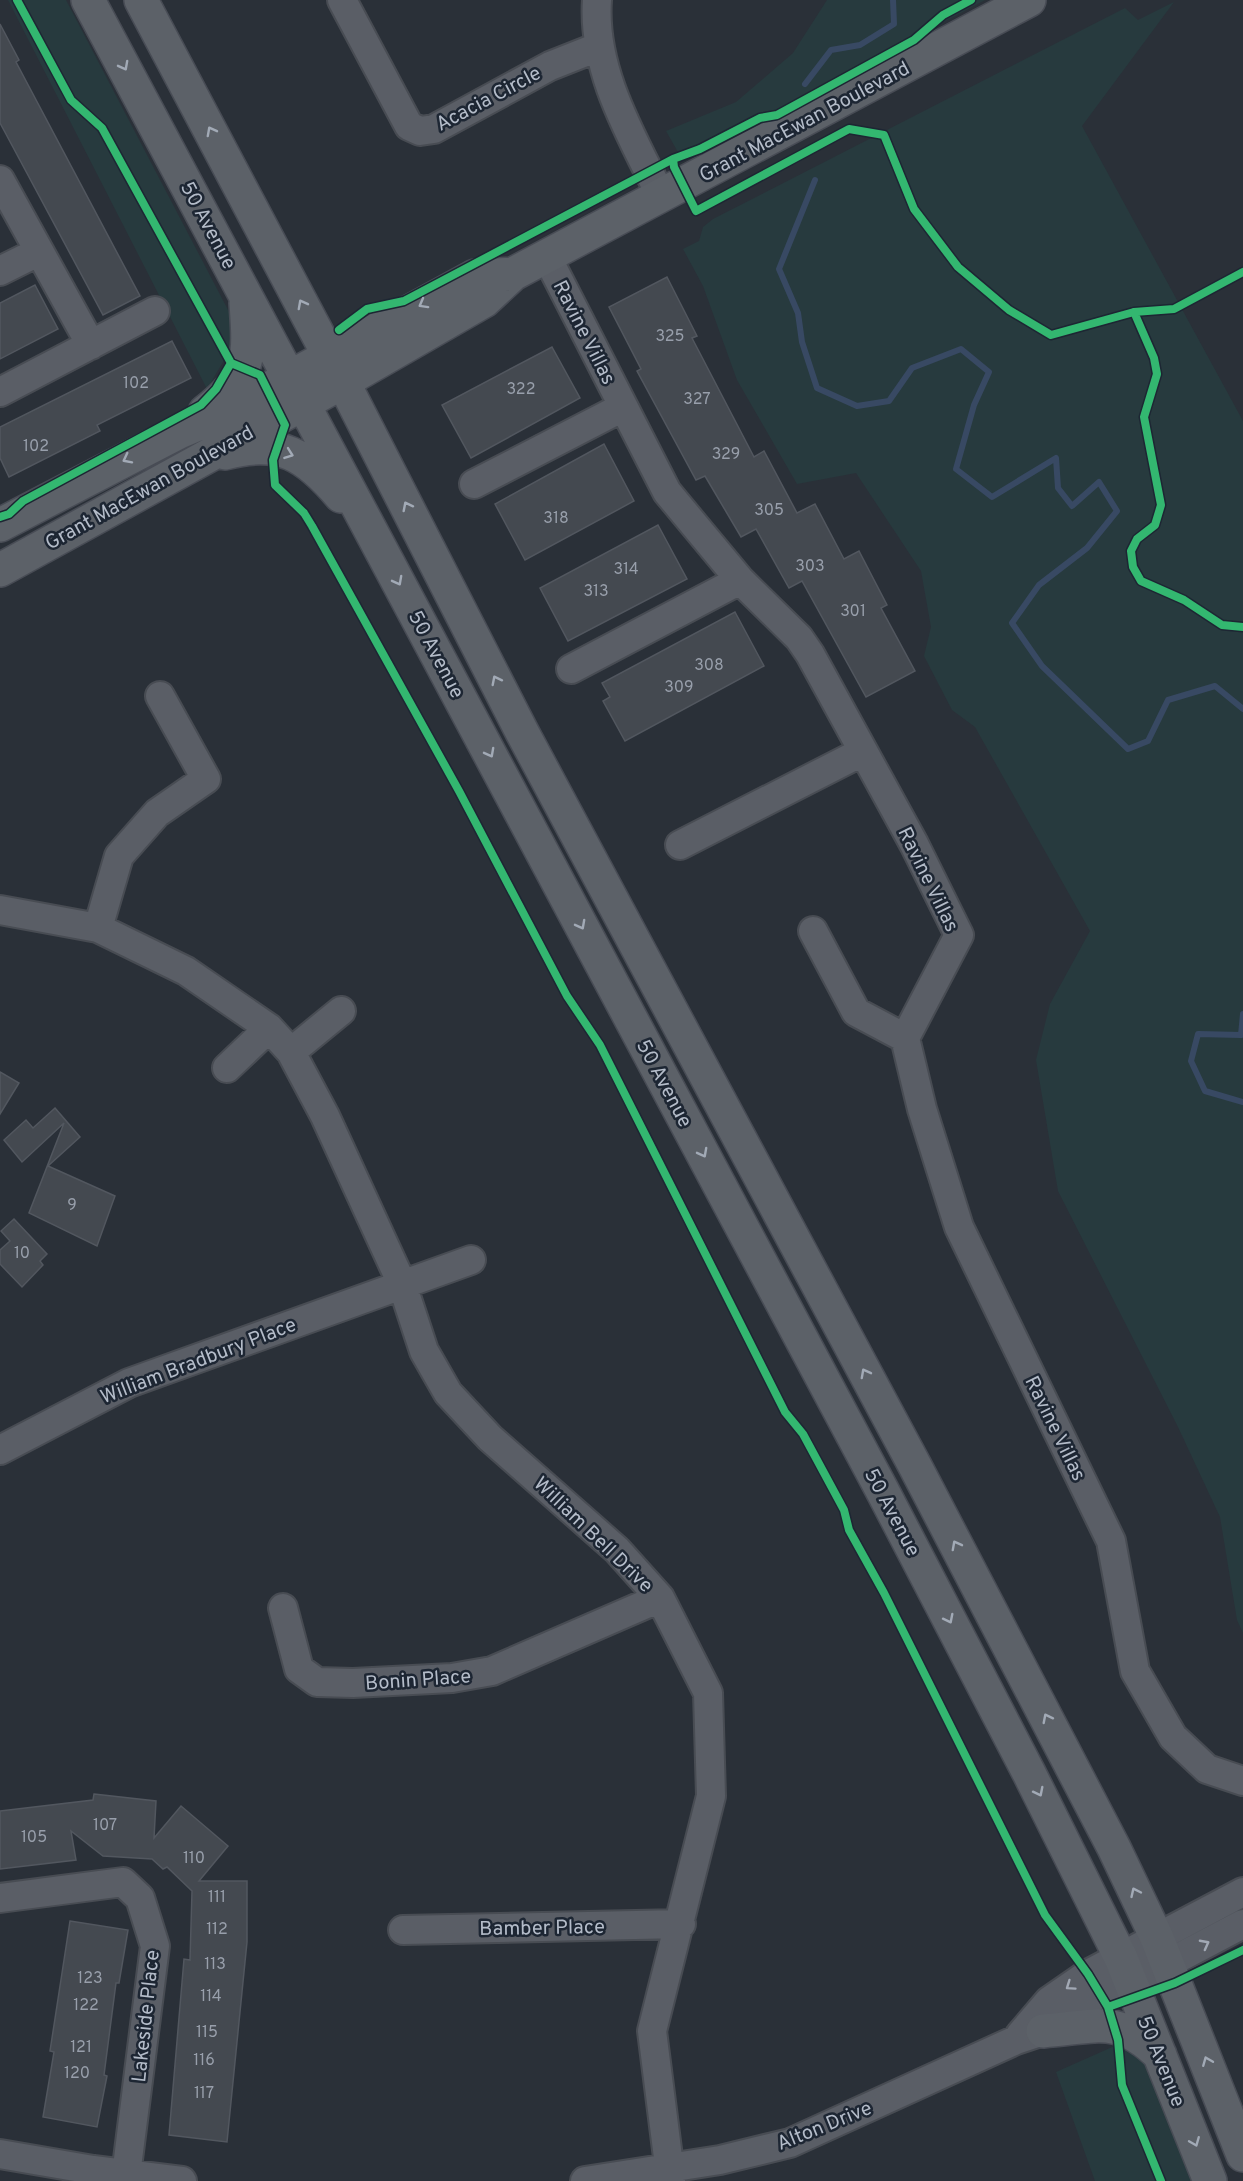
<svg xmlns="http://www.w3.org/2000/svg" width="1243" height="2181" viewBox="0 0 1243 2181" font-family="Overpass,sans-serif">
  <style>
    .green { fill: #273a3e }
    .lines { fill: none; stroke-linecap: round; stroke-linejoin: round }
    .stream { stroke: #384963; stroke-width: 6 }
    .building { fill: #444950; stroke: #52575f; stroke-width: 1.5 }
    .minor-casing { stroke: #484c53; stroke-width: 32 }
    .major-casing { stroke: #484c55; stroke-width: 36 }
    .minor { stroke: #5a5e66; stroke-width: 28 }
    .major { stroke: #5c6168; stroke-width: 33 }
    .cycleway-casing { stroke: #1d2633; stroke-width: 11 }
    .cycleway { stroke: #33b770; stroke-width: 8 }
    .oneway { stroke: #a2aab6 }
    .oneway2 { stroke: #a2a9b5 }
    .labels { text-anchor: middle; stroke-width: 5; stroke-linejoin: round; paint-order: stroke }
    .number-label { font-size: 16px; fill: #989fab }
    .street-label { font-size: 20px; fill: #b4bcc9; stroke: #1d2633 }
  </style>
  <rect width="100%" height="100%" fill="#2a3038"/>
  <path class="green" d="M 8,0 L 66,0 L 238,329 L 230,350 L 207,389 Z
    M 827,0 L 985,0 L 683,161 L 666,131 L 736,102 L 793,53 Z
    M 1174,2 L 1082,126 L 1243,421 L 1243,1633 L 1237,1620 L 1220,1517 L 1178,1427 L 1058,1191 L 1036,1060 L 1050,1004 L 1090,931 L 975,727 L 952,710 L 924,656 L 931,627 L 921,571 L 856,473 L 797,484 L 737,380 L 703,286 L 683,249 L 699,241 L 703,227 L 713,219 L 1125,8 L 1138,20 Z
    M 1128,2040 L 1158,2075 L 1192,2181 L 1095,2181 L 1056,2072 Z"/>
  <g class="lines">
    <path class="stream" d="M 805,84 L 831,50 L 860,45 L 894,24 L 893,0
      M 815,180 L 779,269 L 798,313 L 802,342 L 817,388 L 857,406 L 889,401 L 912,368 L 961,349 L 989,372 L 974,405 L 956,469 L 992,497 L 1056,458 L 1058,488 L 1072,506 L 1099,482 L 1117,511 L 1087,548 L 1039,585 L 1012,623 L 1042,666 L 1128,749 L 1148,741 L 1168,700 L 1215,686 L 1243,709
      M 1243,1014 L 1241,1035 L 1198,1034 L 1191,1061 L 1205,1091 L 1243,1102"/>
  </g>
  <path class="building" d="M 0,24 L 19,60 L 16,62 L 140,296 L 103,315 L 0,123 Z
    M 667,277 L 697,336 L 692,338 L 754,457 L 764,451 L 797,513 L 815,504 L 844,559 L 859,551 L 887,605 L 881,608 L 915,671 L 866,697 L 802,581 L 789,588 L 756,529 L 741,537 L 705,476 L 696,480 L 637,371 L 641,369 L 609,307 Z
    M 35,285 L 58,329 L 0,359 L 0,303 Z
    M 172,341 L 191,378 L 97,425 L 100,431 L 9,477 L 0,458 L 0,427 Z
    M 552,347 L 580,398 L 471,458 L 442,405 Z
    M 604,444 L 634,501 L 525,560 L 495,504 Z
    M 658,525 L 687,579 L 568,641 L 540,588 Z
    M 735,612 L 764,666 L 625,741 L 603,701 L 610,697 L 602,683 Z
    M 0,1072 L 19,1083 L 0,1114 Z
    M 55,1108 L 80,1137 L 48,1166 L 115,1196 L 97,1246 L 29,1213 L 64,1123 L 22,1162 L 4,1140 L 26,1120 L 33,1128 Z
    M 14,1219 L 47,1254 L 40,1261 L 43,1265 L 22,1287 L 0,1264 L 0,1250 L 10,1241 L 1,1231 Z
    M 94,1794 L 156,1801 L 154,1838 L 181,1806 L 228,1846 L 199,1881 L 247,1881 L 247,1942 L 227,2142 L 169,2135 L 184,1959 L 190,1960 L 192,1891 L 167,1867 L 163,1869 L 152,1859 L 103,1856 L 71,1831 L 76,1860 L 0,1869 L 0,1811 L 93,1800 Z
    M 70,1921 L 128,1930 L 119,1983 L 116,1983 L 104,2075 L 107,2076 L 97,2127 L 43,2117 L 54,2052 L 50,2051 Z"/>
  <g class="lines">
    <defs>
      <path id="minor" d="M 342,0 L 409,126 L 420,131 L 434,129 L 550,66 L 598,47
        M 597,0 C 592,70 631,135 661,196
        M 0,180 L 91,345
        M 547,257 L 667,492 L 740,580 L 799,638 L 810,654 L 914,844 L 959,935 L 905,1038 L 922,1109 L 959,1227 L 1111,1541 L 1135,1671 L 1173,1737 L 1207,1769 L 1243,1781
        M 0,271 L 38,252
        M 0,392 L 155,311
        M 474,484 L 623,407
        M 571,669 L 740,580
        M 680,845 L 862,752
        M 0,910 L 98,928 L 186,971 L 269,1028 L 291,1052 L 325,1116 L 402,1284 L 424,1351 L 448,1393 L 490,1438 L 617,1550 L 660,1598 L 708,1693 L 711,1796 L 652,2031 L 671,2181
        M 98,928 L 119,856 L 157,813 L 206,779 L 160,696
        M 813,931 L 856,1012 L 905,1038
        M 291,1052 L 341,1011
        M 227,1068 L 269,1028
        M 0,1450 L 129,1383 L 471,1260
        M 283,1608 L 299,1669 L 317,1682 L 353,1683 L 452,1678 L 492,1671 L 660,1598
        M 0,1898 L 123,1882 L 140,1898 L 155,1946 L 126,2175
        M 403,1930 L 681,1924
        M 1020,2035 L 1049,2001 L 1088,1974 L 1243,1892
        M 0,2154 L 93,2170 L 182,2181
        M 585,2181 L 720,2160 L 790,2143 L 1016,2040 L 1043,2031 L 1100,1993 L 1131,1983 L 1243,1924"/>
      <path id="major" d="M 88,0 L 883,1492 L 1029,1773 L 1121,1958 L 1210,2181
        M 141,0 L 343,382 L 522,732 L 915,1466 L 1114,1848 L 1157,1938 L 1243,2155
        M 205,412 C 251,376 250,358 246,303
        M 225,453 C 280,438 306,455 341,496
        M 0,525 L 179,432 L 226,412 L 475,276 L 513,274
        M 0,570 L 343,382 L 484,301 L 513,274 L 1029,0
        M 1043,2031 C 1097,2027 1118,2014 1160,2055"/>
    </defs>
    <use href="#minor" class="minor-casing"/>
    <use href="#major" class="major-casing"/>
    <use href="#minor" class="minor"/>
    <use href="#major" class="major"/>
    <defs>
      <path id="cycleway" d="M 17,0 L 71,100 L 102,128 L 231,363 L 260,375 L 285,425 L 273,460 L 275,485 L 304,513 L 312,526 L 459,791 L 567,996 L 600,1045 L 785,1412 L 803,1434 L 844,1510 L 849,1530 L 884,1593 L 1045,1915 L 1088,1974 L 1108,2007 L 1118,2040 L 1122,2085 L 1161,2181
        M 673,159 L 700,149 L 760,118 L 777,115 L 914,40 L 943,15 L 971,0
        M 1134,312 L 1174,309 L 1243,272
        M 339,330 L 367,309 L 404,301 L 673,159 L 674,167 L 696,211 L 849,129 L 884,135 L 914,209 L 958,267 L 1009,310 L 1051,335 L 1134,312 L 1154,358 L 1157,374 L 1144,417 L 1161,505 L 1155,525 L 1137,539 L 1131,551 L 1133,567 L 1141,581 L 1184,600 L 1222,625 L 1243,627
        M 0,517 L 9,514 L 23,501 L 201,405 L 216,389 L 231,363
        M 1108,2007 L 1175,1983 L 1243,1950"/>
    </defs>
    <use href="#cycleway" class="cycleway-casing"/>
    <use href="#cycleway" class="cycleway"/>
  </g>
  <defs><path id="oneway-chevron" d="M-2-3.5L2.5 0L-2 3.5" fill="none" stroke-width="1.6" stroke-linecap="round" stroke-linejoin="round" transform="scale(1.5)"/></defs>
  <g class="oneway">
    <use href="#oneway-chevron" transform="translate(124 66) rotate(62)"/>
    <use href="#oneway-chevron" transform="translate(211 131) rotate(-118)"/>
    <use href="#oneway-chevron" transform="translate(302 304) rotate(-118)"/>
    <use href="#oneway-chevron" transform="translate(423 304) rotate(151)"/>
    <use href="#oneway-chevron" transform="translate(289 454) rotate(20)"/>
    <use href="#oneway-chevron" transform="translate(127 459) rotate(153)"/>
    <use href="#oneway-chevron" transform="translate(407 506) rotate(-117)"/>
    <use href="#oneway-chevron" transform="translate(398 581) rotate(62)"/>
    <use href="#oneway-chevron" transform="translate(496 680) rotate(-117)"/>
    <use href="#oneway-chevron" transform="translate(490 753) rotate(62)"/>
    <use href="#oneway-chevron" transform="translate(581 925) rotate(62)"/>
    <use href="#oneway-chevron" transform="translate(703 1153) rotate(62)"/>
    <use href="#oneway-chevron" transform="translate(865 1373) rotate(-118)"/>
    <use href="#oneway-chevron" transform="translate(956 1545) rotate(-118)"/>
    <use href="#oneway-chevron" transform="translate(949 1619) rotate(63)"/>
    <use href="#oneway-chevron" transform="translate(1047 1718) rotate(-117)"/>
    <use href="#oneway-chevron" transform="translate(1039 1792) rotate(63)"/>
    <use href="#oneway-chevron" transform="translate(1135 1892) rotate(-115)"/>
    <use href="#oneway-chevron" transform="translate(1207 2061) rotate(-112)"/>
    <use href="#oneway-chevron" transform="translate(1195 2142) rotate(68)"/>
  </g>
  <g class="oneway2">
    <use href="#oneway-chevron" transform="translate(1205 1944) rotate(-28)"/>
    <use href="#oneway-chevron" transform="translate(1070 1986) rotate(145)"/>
  </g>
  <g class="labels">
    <g class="number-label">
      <text x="670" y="341">325</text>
      <text x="136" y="388">102</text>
      <text x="521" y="394">322</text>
      <text x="697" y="404">327</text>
      <text x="36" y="451">102</text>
      <text x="726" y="459">329</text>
      <text x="769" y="515">305</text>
      <text x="556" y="523">318</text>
      <text x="810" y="571">303</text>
      <text x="626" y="574">314</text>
      <text x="596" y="596">313</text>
      <text x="853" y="616">301</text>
      <text x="709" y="670">308</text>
      <text x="679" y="692">309</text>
      <text x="72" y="1210">9</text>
      <text x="22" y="1258">10</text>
      <text x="105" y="1830">107</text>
      <text x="34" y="1842">105</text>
      <text x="194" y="1863">110</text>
      <text x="217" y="1902">111</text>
      <text x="217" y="1934">112</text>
      <text x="215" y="1969">113</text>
      <text x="90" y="1983">123</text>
      <text x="211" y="2001">114</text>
      <text x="86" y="2010">122</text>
      <text x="207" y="2037">115</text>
      <text x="81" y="2052">121</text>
      <text x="204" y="2065">116</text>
      <text x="77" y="2078">120</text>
      <text x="204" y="2098">117</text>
    </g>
    <g class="street-label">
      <text transform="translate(488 98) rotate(-28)" y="7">Acacia Circle</text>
      <text transform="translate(804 121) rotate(-28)" y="7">Grant MacEwan Boulevard</text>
      <text transform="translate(209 225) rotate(62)" y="7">50 Avenue</text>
      <text transform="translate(585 332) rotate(63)" y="7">Ravine Villas</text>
      <text transform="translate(149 487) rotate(-29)" y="7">Grant MacEwan Boulevard</text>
      <text transform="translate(437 654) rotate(62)" y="7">50 Avenue</text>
      <text transform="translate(929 879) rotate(64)" y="7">Ravine Villas</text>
      <text transform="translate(665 1083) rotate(62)" y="7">50 Avenue</text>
      <text transform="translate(198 1360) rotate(-21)" y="7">William Bradbury Place</text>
      <text transform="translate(1056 1428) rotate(64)" y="7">Ravine Villas</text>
      <text transform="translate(893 1512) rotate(62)" y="7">50 Avenue</text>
      <text transform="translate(594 1534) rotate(44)" y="7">William Bell Drive</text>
      <text transform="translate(418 1679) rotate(-4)" y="7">Bonin Place</text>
      <text transform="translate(542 1927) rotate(-1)" y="7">Bamber Place</text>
      <text transform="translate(145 2016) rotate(-84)" y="7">Lakeside Place</text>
      <text transform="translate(1162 2061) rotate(68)" y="7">50 Avenue</text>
      <text transform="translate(824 2125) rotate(-22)" y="7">Alton Drive</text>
    </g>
  </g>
</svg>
